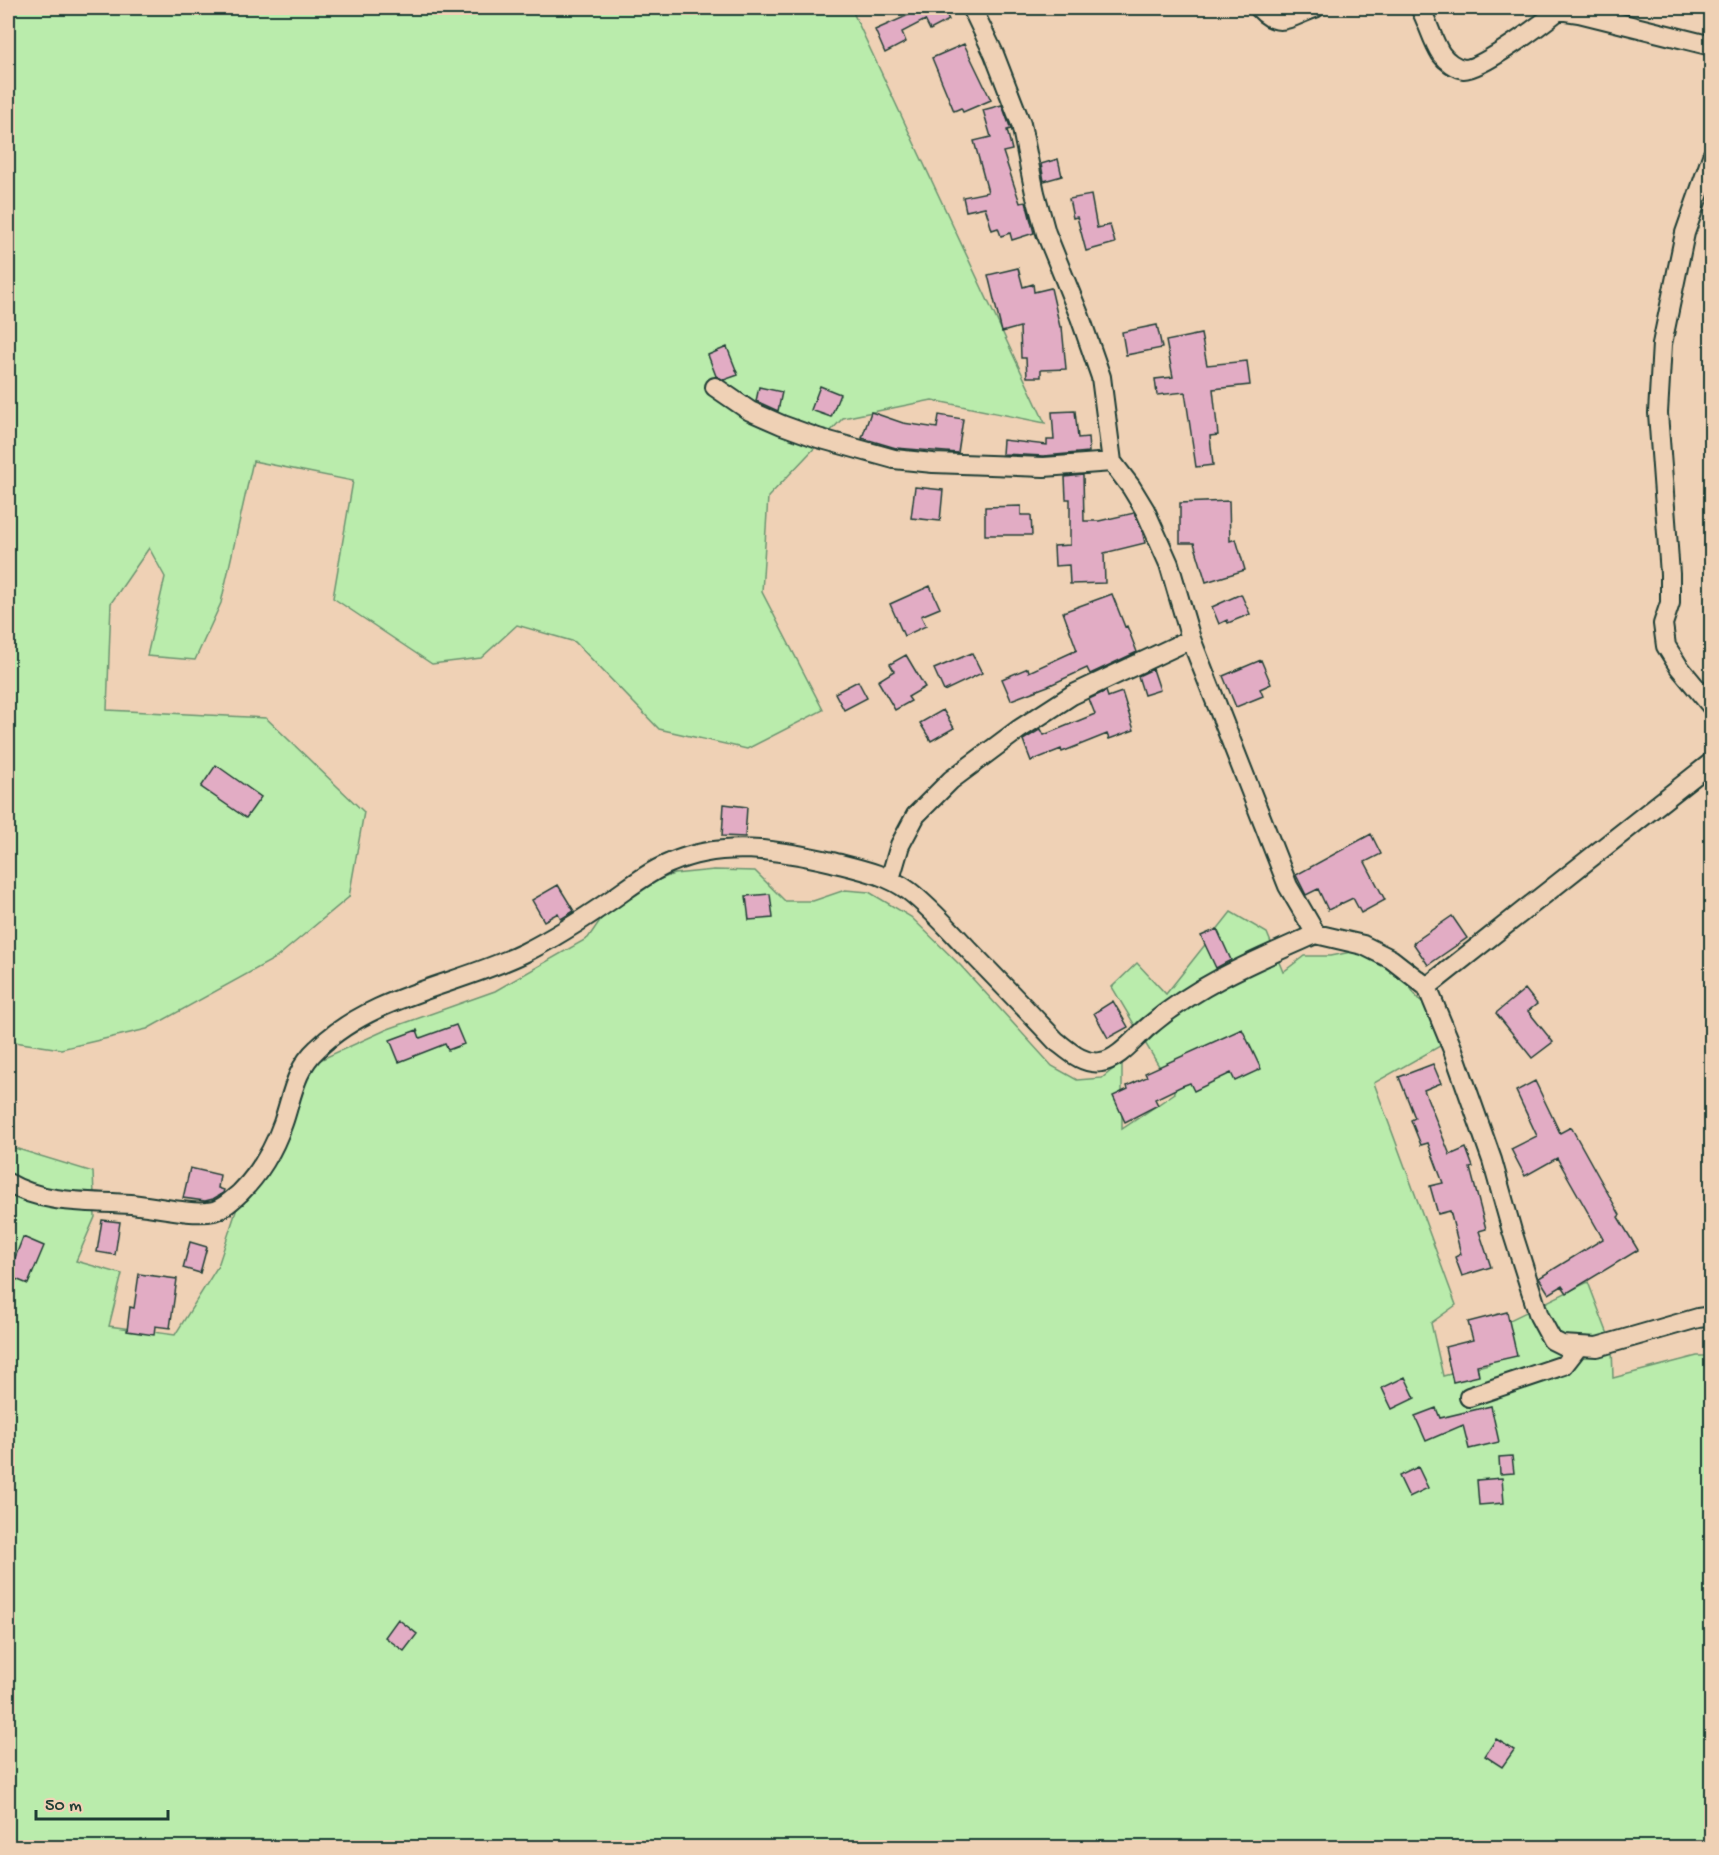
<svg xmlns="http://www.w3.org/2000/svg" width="1719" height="1855" viewBox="0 0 1719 1855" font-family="'Gochi Hand',sans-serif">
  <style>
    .green { fill: #baecac; stroke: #6c9470; stroke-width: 1.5 }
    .building { fill: #e2acc4; stroke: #1f3d34; stroke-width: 1.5 }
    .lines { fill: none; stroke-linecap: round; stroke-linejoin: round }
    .street-casing { stroke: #1f3d34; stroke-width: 22 }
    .street { stroke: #efd1b5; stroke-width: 18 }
  </style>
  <rect width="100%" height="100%" fill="#efd1b5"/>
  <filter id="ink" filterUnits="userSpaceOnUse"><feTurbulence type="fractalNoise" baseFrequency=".0167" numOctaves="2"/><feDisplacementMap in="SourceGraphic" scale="12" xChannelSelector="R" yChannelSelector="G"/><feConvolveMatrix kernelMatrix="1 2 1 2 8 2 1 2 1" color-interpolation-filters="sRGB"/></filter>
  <g filter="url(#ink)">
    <path class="green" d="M 8,8 L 851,8 L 1045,423 L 932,400 L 843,418 L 768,497 L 762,592 L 823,710 L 747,749 L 659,729 L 575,642 L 517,625 L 481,658 L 432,664 L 333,598 L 353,481 L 253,461 L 221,603 L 195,660 L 147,656 L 165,577 L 149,548 L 111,603 L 107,710 L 266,718 L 364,812 L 349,897 L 276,958 L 147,1029 L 61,1049 L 8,1041 Z
      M 714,870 L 755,871 L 785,901 L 813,901 L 845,890 L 869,892 L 911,917 L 961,966 L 1052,1066 L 1077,1080 L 1102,1078 L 1122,1062 L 1122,1129 L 1175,1093 L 1112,987 L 1137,963 L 1166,994 L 1231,912 L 1267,933 L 1283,972 L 1304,956 L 1331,956 L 1351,952 L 1369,955 L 1399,971 L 1418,999 L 1434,1009 L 1449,1041 L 1374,1083 L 1456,1305 L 1431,1323 L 1443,1376 L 1489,1364 L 1483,1333 L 1588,1282 L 1612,1345 L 1613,1378 L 1697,1356 L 1711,1356 L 1711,1847 L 8,1847 L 8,1146 L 93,1172 L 95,1217 L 76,1261 L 122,1274 L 109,1326 L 175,1335 L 218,1266 L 238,1205 L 311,1064 L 388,1029 L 495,991 L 588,938 L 603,916 L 628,891 L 674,874 Z"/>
    <path class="building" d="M 905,8 L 949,8 L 944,10 L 949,20 L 930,30 L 925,20 L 902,32 L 906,42 L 885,53 L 875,30 L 909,15 Z
      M 964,44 L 991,100 L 963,112 L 961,108 L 954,111 L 932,58 Z
      M 1002,105 L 1010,127 L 1011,129 L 1007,130 L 1012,150 L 1003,152 L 1020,203 L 1026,202 L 1034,233 L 1012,240 L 1010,233 L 1001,236 L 998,228 L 992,230 L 985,207 L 966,211 L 963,197 L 988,192 L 974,141 L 991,137 L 983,110 Z
      M 1058,159 L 1062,176 L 1044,181 L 1041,164 Z
      M 1091,195 L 1097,228 L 1110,225 L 1115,243 L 1086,251 L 1077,217 L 1073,218 L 1069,199 Z
      M 1018,268 L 1023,287 L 1033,284 L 1034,292 L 1051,288 L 1060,327 L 1062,327 L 1066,369 L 1041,370 L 1041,377 L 1027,377 L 1026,358 L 1021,358 L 1020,327 L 1002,332 L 988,275 Z
      M 1157,325 L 1162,348 L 1126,355 L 1122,332 Z
      M 1201,334 L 1207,365 L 1247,361 L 1250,385 L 1213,389 L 1218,435 L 1210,436 L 1213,465 L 1196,467 L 1185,392 L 1157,395 L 1155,379 L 1173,377 L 1166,341 Z
      M 727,347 L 738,375 L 724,380 L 716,376 L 708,355 Z
      M 820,386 L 840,394 L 831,417 L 811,410 Z
      M 759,387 L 782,392 L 778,411 L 756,401 Z
      M 1075,411 L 1078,438 L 1088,437 L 1089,452 L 1044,456 L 1002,454 L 1003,440 L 1047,445 L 1047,440 L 1054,440 L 1052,412 Z
      M 871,412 L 903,423 L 937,428 L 939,415 L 963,419 L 958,453 L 896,448 L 862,438 Z
      M 1083,475 L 1084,521 L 1099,521 L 1134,513 L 1142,530 L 1145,543 L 1104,553 L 1105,583 L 1070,584 L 1069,565 L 1055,566 L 1054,546 L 1070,545 L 1070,499 L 1066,499 L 1065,477 Z
      M 915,487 L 943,490 L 940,521 L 911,518 Z
      M 1229,501 L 1230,541 L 1236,539 L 1245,570 L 1206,582 L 1194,543 L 1180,543 L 1180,503 Z
      M 1021,506 L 1021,515 L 1031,515 L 1032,535 L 985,535 L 985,507 Z
      M 930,586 L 940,608 L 921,616 L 926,626 L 904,636 L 890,604 Z
      M 1112,594 L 1125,627 L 1127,626 L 1137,652 L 1090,674 L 1087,668 L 1048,686 L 1011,700 L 1002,679 L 1028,668 L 1029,672 L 1077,650 L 1063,612 Z
      M 1241,594 L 1250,614 L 1228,623 L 1227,620 L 1219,624 L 1212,607 Z
      M 972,653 L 982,673 L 944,691 L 934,669 Z
      M 906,655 L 925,687 L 908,697 L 911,701 L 895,710 L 878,681 L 894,671 L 890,664 Z
      M 1261,660 L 1271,684 L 1260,689 L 1263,696 L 1236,707 L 1223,676 Z
      M 1153,669 L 1160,690 L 1144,695 L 1138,676 Z
      M 858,681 L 867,698 L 844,710 L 835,693 Z
      M 1106,691 L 1108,697 L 1122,692 L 1134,730 L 1109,739 L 1107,734 L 1062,752 L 1061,749 L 1031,761 L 1023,740 L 1041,729 L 1044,735 L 1095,714 L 1089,699 Z
      M 943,710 L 954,728 L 931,741 L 920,723 Z
      M 216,765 L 261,797 L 246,818 L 201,787 Z
      M 724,804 L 747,807 L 745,837 L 722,836 Z
      M 1371,834 L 1381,854 L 1365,862 L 1385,900 L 1361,913 L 1353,898 L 1328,910 L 1318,889 L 1306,895 L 1296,875 Z
      M 558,885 L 574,911 L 561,919 L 558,913 L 544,921 L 532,900 Z
      M 770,894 L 773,918 L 749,920 L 746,896 Z
      M 1452,916 L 1467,938 L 1428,965 L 1413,943 Z
      M 1217,929 L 1231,960 L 1216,968 L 1201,936 Z
      M 1525,989 L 1537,1004 L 1528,1011 L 1553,1042 L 1532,1058 L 1496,1013 Z
      M 1113,1001 L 1128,1027 L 1108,1038 L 1094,1013 Z
      M 456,1025 L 464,1044 L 448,1050 L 445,1044 L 399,1062 L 390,1040 L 417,1030 L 420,1038 Z
      M 1242,1029 L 1261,1069 L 1235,1081 L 1231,1073 L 1194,1091 L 1190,1083 L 1182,1086 L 1155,1099 L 1158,1105 L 1125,1122 L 1113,1096 L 1128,1089 L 1127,1086 L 1147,1077 L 1145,1073 Z
      M 1433,1064 L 1441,1083 L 1424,1090 L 1450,1155 L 1466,1148 L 1473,1167 L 1470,1168 L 1486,1229 L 1479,1231 L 1491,1267 L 1462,1276 L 1455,1257 L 1461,1254 L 1450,1211 L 1438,1214 L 1430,1186 L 1443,1183 L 1428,1143 L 1421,1145 L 1411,1120 L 1415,1118 L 1399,1077 Z
      M 1535,1081 L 1560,1133 L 1571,1127 L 1620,1215 L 1618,1217 L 1638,1250 L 1567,1293 L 1562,1286 L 1549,1294 L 1539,1278 L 1603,1239 L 1557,1158 L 1525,1176 L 1511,1149 L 1537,1136 L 1516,1091 Z
      M 190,1168 L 220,1175 L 218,1188 L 224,1190 L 223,1193 L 213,1199 L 205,1201 L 183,1198 Z
      M 102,1220 L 120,1222 L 115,1255 L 97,1252 Z
      M 23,1237 L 44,1246 L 28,1284 L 8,1276 Z
      M 190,1242 L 207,1247 L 200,1273 L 183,1268 Z
      M 139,1274 L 177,1279 L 170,1328 L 155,1326 L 154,1335 L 127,1331 L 130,1307 L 134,1308 Z
      M 1507,1312 L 1517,1356 L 1477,1365 L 1479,1376 L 1453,1382 L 1445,1347 L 1473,1340 L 1468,1322 Z
      M 1405,1377 L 1415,1398 L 1392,1409 L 1382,1388 Z
      M 1491,1406 L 1499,1442 L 1469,1449 L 1463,1425 L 1426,1441 L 1415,1416 L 1436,1408 L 1440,1418 Z
      M 1512,1456 L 1514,1473 L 1500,1474 L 1499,1457 Z
      M 1418,1467 L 1428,1488 L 1409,1497 L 1399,1476 Z
      M 1502,1478 L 1504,1503 L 1479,1505 L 1477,1480 Z
      M 398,1619 L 417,1634 L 404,1651 L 385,1637 Z
      M 1496,1739 L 1514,1750 L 1502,1767 L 1485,1756 Z"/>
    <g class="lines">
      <defs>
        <path id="street" d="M 972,8 L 994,54 L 1021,124 L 1035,193 L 1046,233 L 1080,317 L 1101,377 L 1112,462 L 1131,487 L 1145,510 L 1169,564 L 1191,639 L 1288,886 L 1316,934 L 1363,945 L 1391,959 L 1427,987 L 1453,1050 L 1492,1160 L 1512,1231 L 1539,1316 L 1552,1340 L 1562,1345 L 1597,1347 L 1698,1318 L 1712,1316
          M 1259,8 C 1280,31 1292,15 1315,8
          M 1420,8 C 1428,22 1432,40 1441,54 C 1446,61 1455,68 1464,69 C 1482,69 1543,23 1559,10 L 1579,13 L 1712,46
          M 1712,156 L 1685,233 L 1662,344 L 1658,413 L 1670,574 L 1670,603 L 1663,624 L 1666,646 L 1679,667 L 1712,707
          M 715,387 L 750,411 L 782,425 L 818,438 L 894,459 L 933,463 L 1044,467 L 1112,462
          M 890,879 L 900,845 L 916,815 L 951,780 L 1018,730 L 1072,695 L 1191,639
          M 1427,987 L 1712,762
          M 8,1183 C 46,1205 89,1201 131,1204 C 154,1206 193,1216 214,1211 C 224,1208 232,1200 240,1193 C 259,1174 274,1149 283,1123 C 292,1097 295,1069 317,1049 C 372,995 456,986 524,953 C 554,938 582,920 611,900 C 630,887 648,872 670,863 C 722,840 779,850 832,862 C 859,869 886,874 909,891 C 931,908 949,929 968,949 C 998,980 1027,1010 1056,1041 C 1069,1051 1083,1065 1101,1062 C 1118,1060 1135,1038 1148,1027 C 1198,984 1257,960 1316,934
          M 1469,1397 L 1564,1365 L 1578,1347"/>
      </defs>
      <use href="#street" class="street-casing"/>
      <use href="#street" class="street"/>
    </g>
  </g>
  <rect width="1719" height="1855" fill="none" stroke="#efd1b5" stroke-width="30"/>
  <rect x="15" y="15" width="1689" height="1825" fill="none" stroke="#1f3d34" stroke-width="2" filter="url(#ink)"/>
  <path d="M36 1810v9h132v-9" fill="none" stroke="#1f3d34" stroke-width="3"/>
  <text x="45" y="1810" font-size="18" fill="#1f3d34" stroke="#efd1b5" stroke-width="4.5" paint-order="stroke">50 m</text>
</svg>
